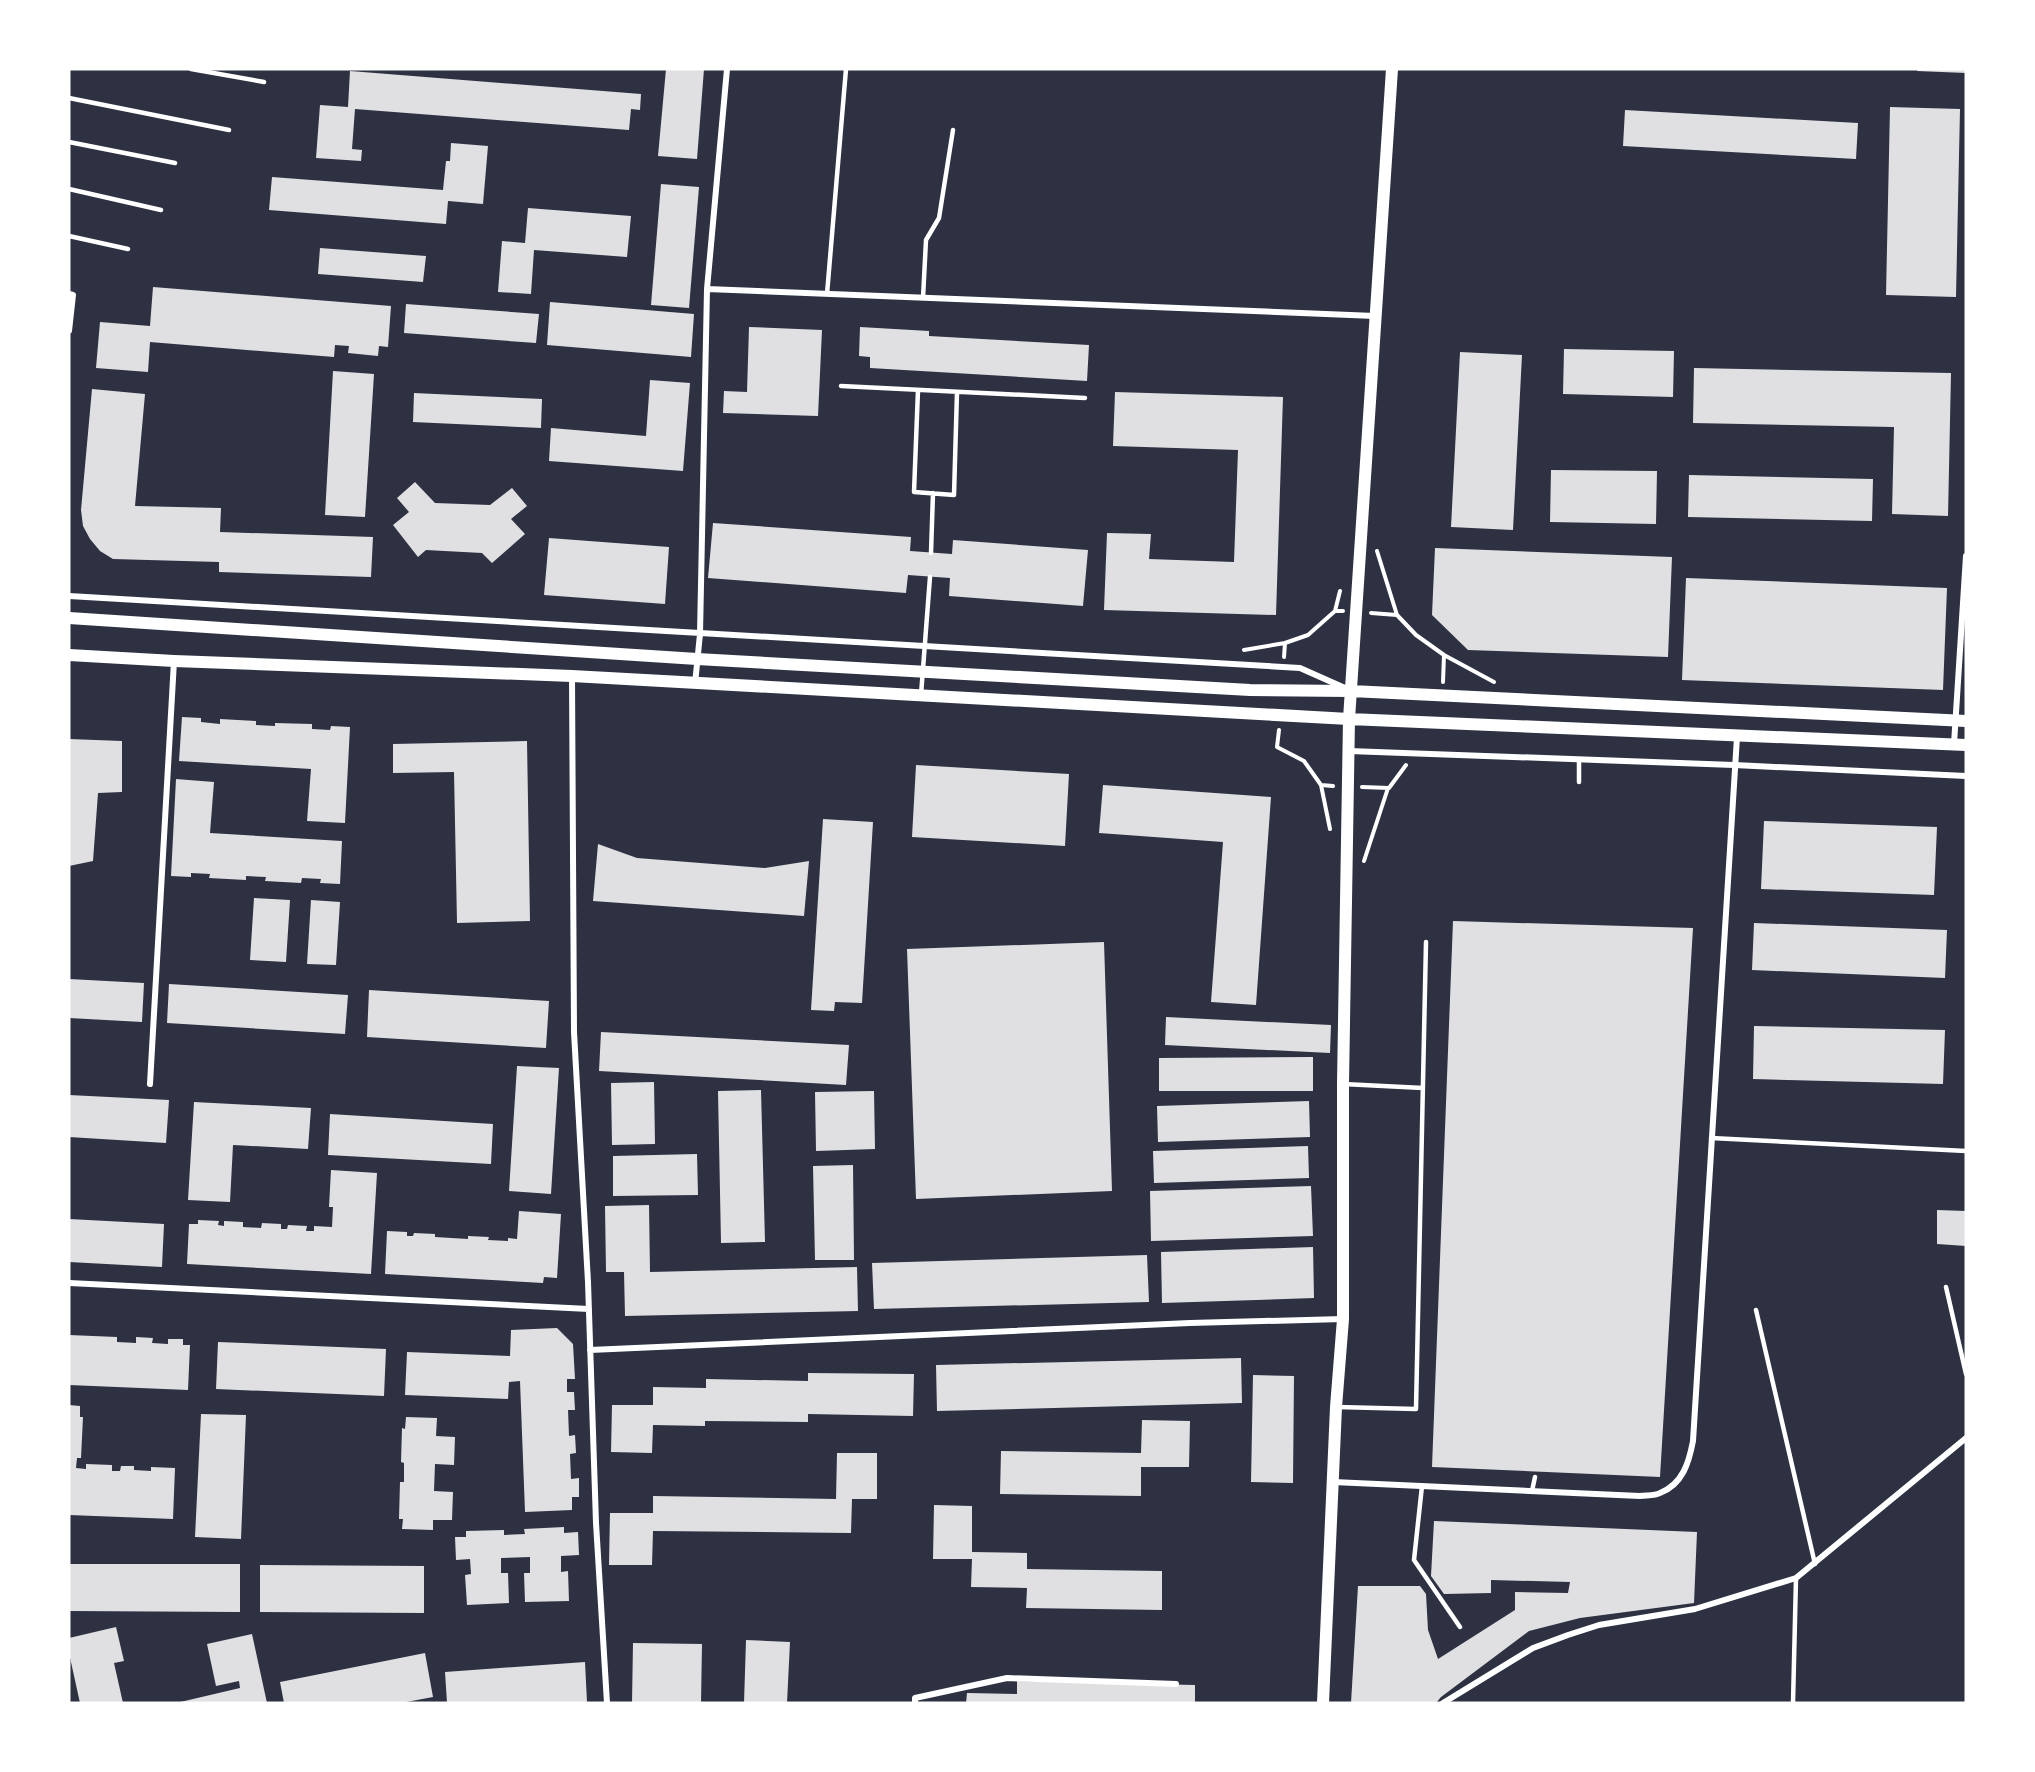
<svg xmlns="http://www.w3.org/2000/svg" width="2035" height="1772" viewBox="0 0 2035 1772" font-family="'Archivo Narrow',sans-serif">
  <style>
    .building { fill: #e0e0e3 }
    .lines { fill: none; stroke-linecap: round; stroke-linejoin: round }
    .path { stroke: #fff; stroke-width: 4 }
    .service { stroke: #fff; stroke-width: 4.5 }
    .minor { stroke: #fff; stroke-width: 6 }
    .secondary { stroke: #fff; stroke-width: 12 }
  </style>
  <rect width="100%" height="100%" fill="#2d3142"/>
  <path class="building" d="M 666,69 L 704,69 L 697,159 L 658,156 Z
    M 1917,69 L 1966,69 L 1966,73 L 1917,71 Z
    M 350,71 L 641,94 L 640,110 L 631,109 L 629,130 L 355,109 L 352,149 L 362,150 L 361,161 L 316,158 L 320,105 L 348,107 Z
    M 1890,107 L 1960,109 L 1956,297 L 1886,295 Z
    M 1625,110 L 1858,123 L 1856,159 L 1623,146 Z
    M 451,143 L 488,146 L 483,204 L 448,201 L 446,224 L 269,210 L 272,177 L 443,190 L 446,161 L 450,161 Z
    M 661,184 L 699,187 L 689,308 L 651,305 Z
    M 528,208 L 631,216 L 627,257 L 534,250 L 531,294 L 498,292 L 502,241 L 525,243 Z
    M 320,248 L 426,256 L 423,282 L 318,274 Z
    M 153,287 L 391,306 L 388,347 L 379,346 L 378,356 L 348,353 L 349,346 L 335,345 L 334,357 L 150,342 L 148,372 L 96,368 L 100,322 L 150,326 Z
    M 550,302 L 694,314 L 691,357 L 547,345 Z
    M 406,304 L 539,314 L 536,343 L 404,333 Z
    M 749,327 L 822,330 L 818,416 L 723,413 L 724,391 L 747,392 Z
    M 860,327 L 929,331 L 929,336 L 1089,345 L 1087,381 L 870,368 L 870,357 L 859,356 Z
    M 1564,349 L 1674,351 L 1673,397 L 1563,394 Z
    M 1460,352 L 1522,355 L 1513,530 L 1451,527 Z
    M 1694,368 L 1951,373 L 1948,516 L 1892,514 L 1894,427 L 1693,423 Z
    M 333,371 L 374,374 L 365,517 L 325,515 Z
    M 650,380 L 690,383 L 683,471 L 549,461 L 551,428 L 646,436 Z
    M 92,389 L 145,394 L 135,506 L 221,508 L 220,532 L 373,537 L 371,577 L 219,572 L 219,562 L 113,559 L 100,551 L 90,539 L 83,526 L 81,510 Z
    M 1115,392 L 1283,397 L 1276,615 L 1104,610 L 1107,533 L 1151,534 L 1149,559 L 1234,562 L 1238,450 L 1113,446 Z
    M 414,393 L 542,399 L 541,428 L 413,422 Z
    M 1551,470 L 1657,471 L 1656,524 L 1550,522 Z
    M 1689,475 L 1873,479 L 1872,521 L 1688,517 Z
    M 415,482 L 435,503 L 490,505 L 512,488 L 527,506 L 511,519 L 525,534 L 492,563 L 482,553 L 426,550 L 418,557 L 393,525 L 409,512 L 397,498 Z
    M 713,523 L 911,537 L 910,551 L 952,554 L 953,540 L 1088,550 L 1083,606 L 949,596 L 950,578 L 908,575 L 906,593 L 708,578 Z
    M 549,538 L 669,547 L 665,604 L 544,595 Z
    M 1435,548 L 1672,557 L 1668,657 L 1468,650 L 1432,615 Z
    M 1686,578 L 1947,588 L 1943,690 L 1682,680 Z
    M 182,717 L 201,718 L 201,722 L 220,724 L 220,719 L 256,721 L 256,725 L 275,726 L 275,723 L 312,724 L 312,729 L 330,730 L 331,726 L 350,727 L 345,823 L 307,821 L 311,769 L 179,761 Z
    M 69,739 L 122,741 L 122,792 L 98,793 L 93,861 L 69,866 Z
    M 527,741 L 530,921 L 457,923 L 454,772 L 393,773 L 393,744 Z
    M 916,765 L 1069,774 L 1065,846 L 912,837 Z
    M 176,779 L 214,782 L 210,833 L 342,841 L 340,884 L 320,883 L 321,879 L 302,878 L 301,883 L 265,881 L 266,877 L 246,876 L 246,880 L 209,878 L 210,874 L 191,873 L 191,877 L 171,876 Z
    M 1103,785 L 1271,797 L 1256,1005 L 1211,1002 L 1223,842 L 1099,833 Z
    M 823,819 L 873,822 L 862,1003 L 835,1002 L 834,1011 L 811,1010 Z
    M 1764,821 L 1937,827 L 1934,895 L 1761,889 Z
    M 598,844 L 637,858 L 765,868 L 809,861 L 804,916 L 593,901 Z
    M 254,898 L 290,900 L 286,962 L 250,960 Z
    M 311,900 L 340,902 L 336,965 L 307,964 Z
    M 1453,921 L 1693,928 L 1660,1477 L 1432,1467 Z
    M 1754,923 L 1947,930 L 1945,978 L 1752,970 Z
    M 1104,942 L 1112,1191 L 916,1199 L 907,949 Z
    M 69,979 L 144,983 L 142,1022 L 69,1018 Z
    M 169,984 L 348,995 L 345,1034 L 167,1023 Z
    M 369,990 L 549,1001 L 546,1048 L 367,1037 Z
    M 1166,1017 L 1331,1025 L 1330,1053 L 1165,1045 Z
    M 1754,1026 L 1945,1030 L 1943,1084 L 1753,1079 Z
    M 601,1032 L 849,1045 L 846,1085 L 599,1071 Z
    M 1313,1057 L 1313,1091 L 1159,1091 L 1159,1058 Z
    M 517,1066 L 559,1068 L 551,1194 L 509,1191 Z
    M 654,1082 L 655,1144 L 612,1145 L 611,1083 Z
    M 761,1090 L 765,1242 L 721,1243 L 718,1091 Z
    M 874,1091 L 875,1149 L 816,1151 L 815,1092 Z
    M 69,1095 L 169,1100 L 166,1143 L 69,1137 Z
    M 1309,1101 L 1310,1137 L 1158,1142 L 1157,1106 Z
    M 194,1102 L 311,1108 L 308,1149 L 233,1145 L 230,1202 L 188,1200 Z
    M 330,1114 L 493,1124 L 491,1164 L 328,1155 Z
    M 1308,1146 L 1309,1178 L 1154,1183 L 1153,1151 Z
    M 697,1154 L 698,1195 L 613,1196 L 613,1156 Z
    M 853,1165 L 854,1260 L 815,1260 L 813,1166 Z
    M 331,1170 L 377,1173 L 371,1274 L 187,1264 L 189,1224 L 198,1224 L 198,1220 L 219,1221 L 218,1225 L 224,1226 L 224,1221 L 243,1222 L 243,1227 L 261,1228 L 262,1223 L 281,1224 L 281,1229 L 287,1229 L 288,1225 L 307,1226 L 306,1231 L 314,1231 L 314,1226 L 332,1227 L 333,1207 L 329,1207 Z
    M 1311,1186 L 1313,1236 L 1151,1241 L 1150,1191 Z
    M 649,1205 L 650,1272 L 857,1267 L 858,1311 L 625,1316 L 624,1272 L 606,1272 L 605,1206 Z
    M 1937,1210 L 1966,1211 L 1966,1246 L 1937,1244 Z
    M 519,1211 L 561,1214 L 557,1278 L 544,1277 L 543,1283 L 385,1274 L 387,1231 L 407,1232 L 407,1236 L 413,1236 L 414,1233 L 435,1234 L 435,1237 L 468,1239 L 468,1236 L 489,1237 L 488,1240 L 508,1241 L 508,1238 L 517,1239 Z
    M 69,1219 L 164,1224 L 162,1267 L 69,1262 Z
    M 1313,1247 L 1314,1298 L 1162,1303 L 1161,1252 Z
    M 1147,1255 L 1149,1302 L 874,1309 L 872,1263 Z
    M 557,1328 L 573,1344 L 575,1379 L 567,1379 L 567,1392 L 574,1392 L 575,1410 L 568,1410 L 569,1436 L 575,1435 L 576,1453 L 570,1454 L 571,1479 L 579,1478 L 579,1497 L 572,1497 L 572,1510 L 525,1512 L 520,1381 L 509,1382 L 508,1399 L 405,1395 L 407,1352 L 510,1356 L 511,1330 Z
    M 69,1335 L 117,1337 L 117,1342 L 136,1343 L 136,1337 L 153,1338 L 152,1343 L 168,1344 L 168,1339 L 183,1339 L 183,1345 L 190,1345 L 188,1390 L 69,1385 Z
    M 218,1342 L 386,1349 L 384,1396 L 216,1389 Z
    M 1241,1358 L 1242,1403 L 937,1411 L 936,1365 Z
    M 808,1373 L 914,1374 L 913,1416 L 808,1414 L 808,1422 L 705,1421 L 705,1426 L 653,1425 L 652,1453 L 611,1452 L 612,1405 L 653,1405 L 653,1387 L 706,1388 L 706,1379 L 808,1381 Z
    M 1253,1375 L 1294,1376 L 1293,1483 L 1251,1482 Z
    M 69,1405 L 80,1406 L 80,1417 L 83,1417 L 81,1458 L 77,1458 L 76,1468 L 86,1469 L 86,1464 L 112,1465 L 112,1471 L 120,1471 L 121,1466 L 134,1466 L 134,1470 L 151,1471 L 151,1467 L 175,1468 L 173,1519 L 69,1515 Z
    M 201,1414 L 246,1415 L 241,1539 L 195,1537 Z
    M 406,1417 L 437,1418 L 436,1436 L 455,1437 L 454,1465 L 435,1464 L 434,1491 L 453,1492 L 452,1520 L 433,1520 L 433,1530 L 402,1529 L 403,1519 L 399,1519 L 400,1482 L 404,1482 L 404,1463 L 401,1462 L 402,1428 L 405,1429 Z
    M 1142,1420 L 1190,1421 L 1189,1467 L 1141,1467 L 1141,1496 L 1000,1494 L 1001,1451 L 1141,1453 Z
    M 837,1453 L 877,1453 L 877,1499 L 852,1499 L 851,1533 L 653,1531 L 652,1565 L 609,1565 L 610,1513 L 653,1513 L 653,1496 L 836,1499 Z
    M 934,1505 L 972,1506 L 972,1552 L 1027,1553 L 1027,1569 L 1162,1571 L 1162,1610 L 1026,1608 L 1027,1588 L 971,1587 L 972,1559 L 933,1559 Z
    M 1434,1521 L 1697,1532 L 1694,1603 L 1580,1618 L 1529,1631 L 1441,1697 L 1436,1703 L 1351,1703 L 1358,1586 L 1420,1586 L 1426,1594 L 1428,1630 L 1438,1659 L 1515,1610 L 1515,1592 L 1568,1593 L 1570,1582 L 1491,1580 L 1491,1593 L 1444,1594 L 1431,1576 Z
    M 564,1527 L 564,1533 L 578,1532 L 579,1555 L 561,1556 L 561,1572 L 568,1571 L 569,1601 L 525,1602 L 524,1573 L 530,1573 L 530,1557 L 501,1558 L 501,1573 L 508,1573 L 509,1603 L 467,1605 L 465,1575 L 471,1574 L 470,1559 L 456,1560 L 455,1537 L 466,1537 L 466,1531 L 504,1530 L 504,1535 L 525,1534 L 524,1529 Z
    M 69,1564 L 240,1564 L 240,1612 L 69,1611 Z
    M 260,1565 L 424,1566 L 424,1613 L 260,1612 Z
    M 116,1627 L 124,1661 L 114,1663 L 123,1703 L 80,1703 L 69,1653 L 69,1638 Z
    M 252,1634 L 267,1703 L 176,1703 L 240,1688 L 239,1681 L 216,1686 L 207,1644 Z
    M 746,1640 L 790,1642 L 787,1703 L 744,1703 Z
    M 633,1643 L 702,1644 L 701,1703 L 632,1703 Z
    M 425,1653 L 433,1697 L 401,1703 L 284,1703 L 280,1682 Z
    M 585,1662 L 587,1702 L 447,1703 L 445,1672 Z
    M 1017,1681 L 1195,1685 L 1195,1703 L 966,1703 L 967,1693 L 1017,1694 Z"/>
  <g class="lines">
    <path class="path" d="M 1377,551 L 1397,615
      M 1335,611 L 1340,591
      M 1371,613 L 1397,615 L 1416,635 L 1444,655 L 1443,682
      M 1244,650 L 1285,643
      M 1444,655 L 1494,682
      M 1284,657 L 1285,643 L 1308,635 L 1335,611 L 1343,611
      M 1279,730 L 1277,747 L 1304,761 L 1321,785 L 1330,829
      M 1321,785 L 1333,786
      M 1362,787 L 1389,788 L 1406,765
      M 1364,861 L 1388,788"/>
    <path class="service" d="M 191,69 L 264,82
      M 69,98 L 229,130
      M 69,142 L 175,163
      M 69,189 L 161,210
      M 69,236 L 128,249
      M 827,294 L 846,69
      M 923,298 L 926,240 L 939,218 L 953,130
      M 841,386 L 1085,398
      M 918,390 L 914,492 L 954,495 L 957,392
      M 931,553 L 933,493
      M 921,695 L 930,577
      M 1579,782 L 1579,760
      M 1343,1084 L 1423,1088
      M 1711,1138 L 1966,1151
      M 1946,1287 L 1966,1374
      M 1756,1310 L 1815,1564
      M 1337,1407 L 1416,1409 L 1426,942
      M 1422,1486 L 1414,1560 L 1460,1627
      M 1532,1491 L 1535,1477
      M 1793,1703 L 1796,1578"/>
    <path class="minor" d="M 707,289 L 1375,316
      M 69,294 L 73,295 L 69,331
      M 69,596 L 1300,668 L 1345,688
      M 572,676 L 574,1032 L 588,1282 L 596,1523 L 607,1703
      M 695,684 L 700,634 L 707,289 L 727,69
      M 1954,744 L 1966,556
      M 1349,751 L 1734,765 L 1966,776
      M 150,1084 L 174,661
      M 69,1283 L 589,1309
      M 590,1350 L 1190,1323 L 1343,1319
      M 1333,1482 L 1640,1496 C 1646,1495 1655,1496 1660,1493 C 1683,1484 1689,1462 1693,1441 L 1737,737
      M 915,1703 L 915,1698 L 1007,1678 L 1176,1684
      M 1443,1703 L 1533,1648 L 1568,1635 L 1599,1625 L 1695,1609 L 1796,1578 L 1966,1438"/>
    <path class="secondary" d="M 69,618 L 697,659 L 1250,690 L 1351,691 L 1966,721
      M 69,655 L 174,661 L 572,676 L 1349,719 L 1966,745
      M 1323,1703 L 1336,1407 L 1343,1319 L 1343,1084 L 1349,719 L 1392,69"/>
  </g>
  <rect width="2035" height="1772" fill="none" stroke="#ffffff" stroke-width="141"/>
</svg>
